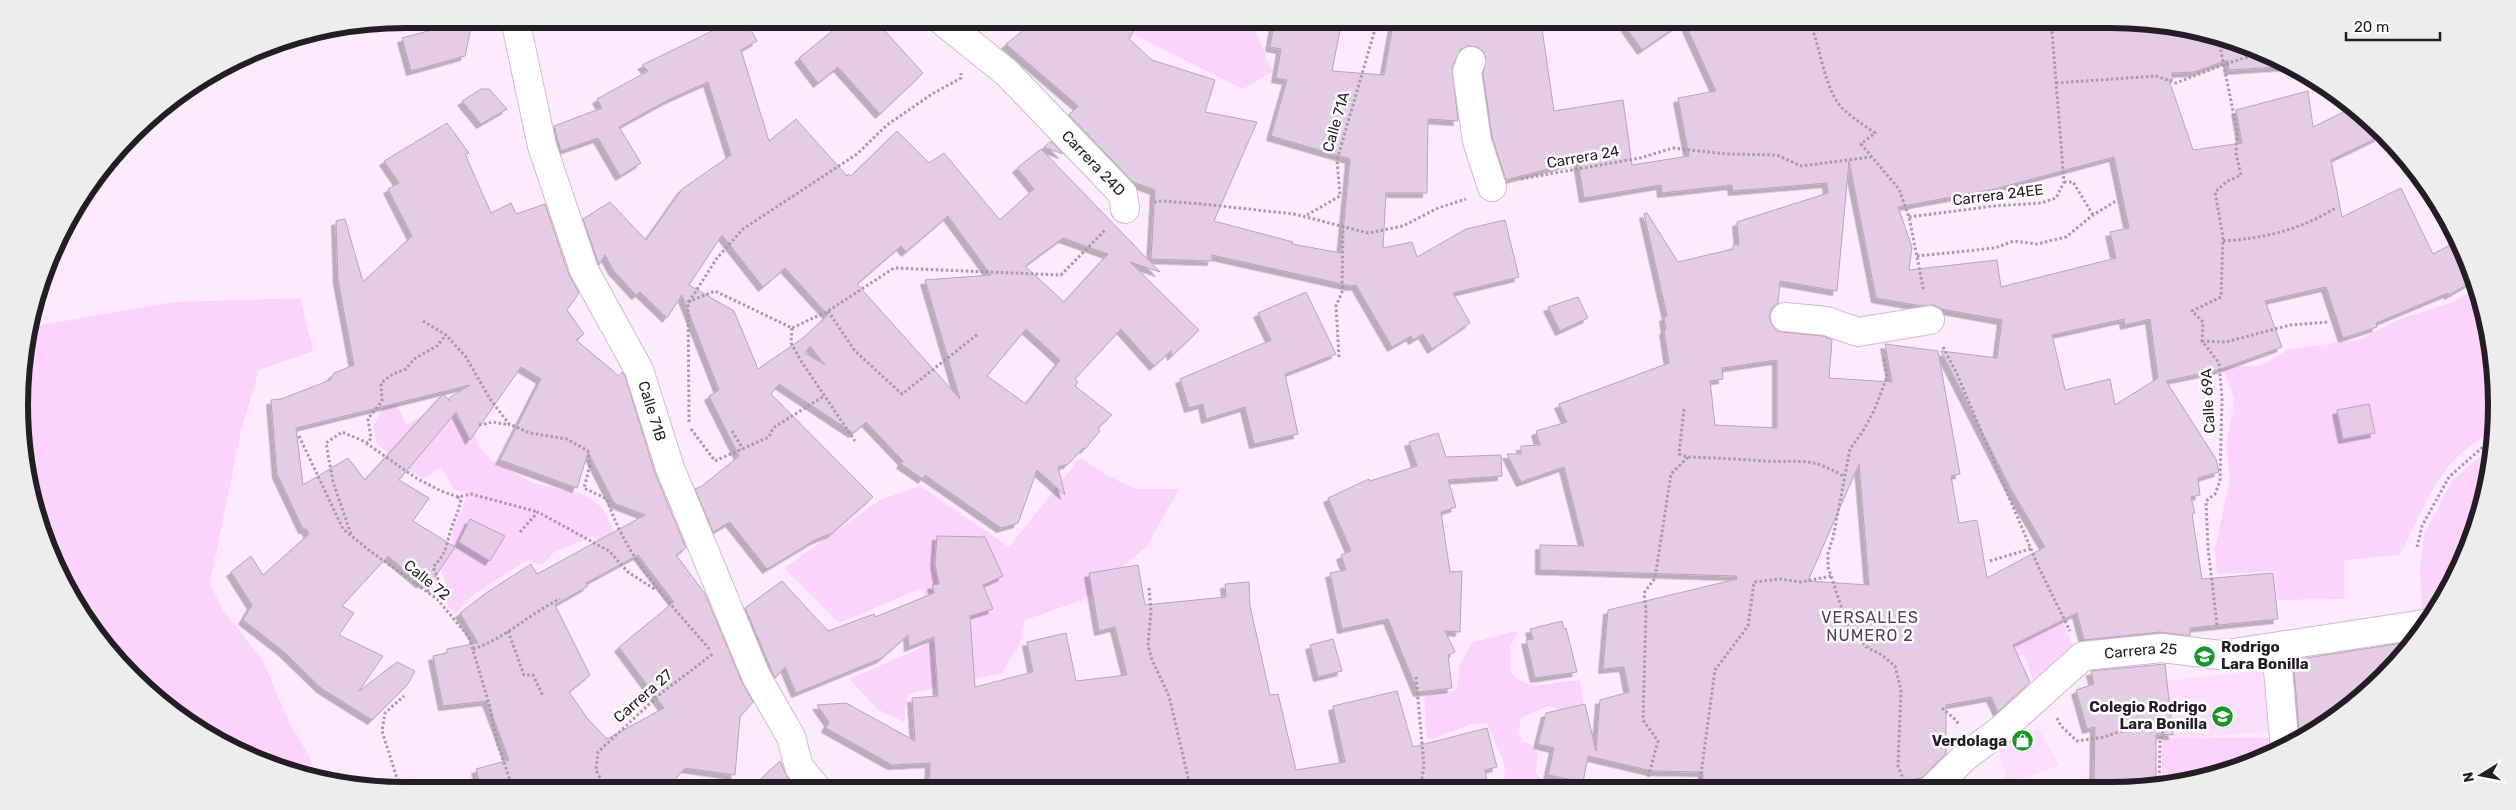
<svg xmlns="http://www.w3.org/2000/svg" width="2516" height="810" viewBox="0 0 2516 810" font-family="Rubik,sans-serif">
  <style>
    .built { fill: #fbddfc }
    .green { fill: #fbd3fd }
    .building { fill: #e4cce6; stroke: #baa3bb; fill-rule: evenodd; filter: url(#shadow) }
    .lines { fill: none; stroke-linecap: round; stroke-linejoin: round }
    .minor-casing { stroke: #d0b8d1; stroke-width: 30 }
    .path { stroke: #a99aaa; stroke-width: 3; stroke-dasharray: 2.5 2.5; stroke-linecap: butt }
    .minor { stroke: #fff; stroke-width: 28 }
    .labels { text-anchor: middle; stroke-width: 5; stroke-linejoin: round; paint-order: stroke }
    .street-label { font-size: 15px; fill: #251d26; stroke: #fff }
    .poi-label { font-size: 15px; font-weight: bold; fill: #251d26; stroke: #fff; text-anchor: end }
    .neighbourhood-label { font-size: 16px; letter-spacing: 1px; fill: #523f53; stroke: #fff }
    .rim { fill: none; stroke: #251d26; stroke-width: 6 }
  </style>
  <defs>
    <filter id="shadow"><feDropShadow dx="-4.5" dy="4.5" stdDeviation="0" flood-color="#0004"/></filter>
  </defs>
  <rect width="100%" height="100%" fill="#fdeafe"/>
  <path class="built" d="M 2270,669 L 2276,731 L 2174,739 L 2167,681 Z
    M 2038,728 L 2059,765 L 2008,784 L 1998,747 L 2023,734 L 2029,735 Z"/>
  <path class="green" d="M 1142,19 L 1238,19 L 1254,26 L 1272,72 L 1243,89 L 1134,35 Z
    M 2477,287 C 2491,332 2500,380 2495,427 C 2479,440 2461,451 2448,467 C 2428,493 2415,526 2400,555 L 2344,560 L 2344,599 L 2277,600 L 2275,571 L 2217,574 L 2215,549 L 2230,479 L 2226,444 L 2235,399 L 2222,367 L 2260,366 L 2289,349 L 2358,340 L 2400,319 L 2453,302 Z
    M 300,298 L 313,351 L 259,370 L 241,431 L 210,583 L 222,609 L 262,659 L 291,726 L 308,754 L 318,780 L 257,762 L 190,726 L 132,678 L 84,620 L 32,505 L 20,430 L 22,355 L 30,327 L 173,302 Z
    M 388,383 L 406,425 L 445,402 L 465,431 L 473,430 L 478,446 L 492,461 L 535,484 L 579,493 L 597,503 L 604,511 L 622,550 L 613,570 L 593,536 L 553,553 L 542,565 L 527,560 L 476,593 L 455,614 L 440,596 L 449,592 L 441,570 L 451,548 L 453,530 L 468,494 L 454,489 L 441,467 L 424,479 L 401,466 L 376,442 L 374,425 L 386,403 Z
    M 2493,445 L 2490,481 L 2446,598 L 2433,613 L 2422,612 L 2420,568 L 2424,535 L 2452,481 Z
    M 1080,458 L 1114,479 L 1137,489 L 1179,489 L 1147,546 L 1085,599 L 1025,620 L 1021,641 L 1002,673 L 907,694 L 904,722 L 877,709 L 849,679 L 914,651 L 940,636 L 921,588 L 839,623 L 784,568 L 880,500 L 920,486 L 1009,547 Z
    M 2058,611 L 2077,656 L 2036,687 L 2024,655 L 1981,661 L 2058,624 L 2054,616 Z
    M 1514,631 L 1518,633 L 1510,645 L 1510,672 C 1534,697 1552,679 1580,681 L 1586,718 L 1548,706 L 1521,718 L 1519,731 L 1523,742 L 1530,744 L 1538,754 L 1536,773 L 1545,789 L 1501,789 L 1505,771 L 1503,760 L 1487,723 L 1471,724 L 1433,739 L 1427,738 L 1424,698 C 1433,690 1448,695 1458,688 L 1459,665 L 1472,643 Z
    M 2162,738 L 2280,738 L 2281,752 L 2162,788 Z"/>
  <path class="building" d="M 473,19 L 465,56 L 411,71 L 402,38 Z
    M 737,19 L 745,19 L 757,41 L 741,50 L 769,141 L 796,119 L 847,176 L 849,174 L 851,176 L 897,131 L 929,163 L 944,153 L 1000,220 L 1034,189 L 1017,168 L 1041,149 L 1160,272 L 1130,262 L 1199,330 L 1172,356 L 1171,351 L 1154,366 L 1121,329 L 1075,379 L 1078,382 L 1075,386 L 1112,415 L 1098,428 L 1100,431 L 1085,449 L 1083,448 L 1068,464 L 1058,467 L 1065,495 L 1037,470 L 1018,523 L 1001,528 L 925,475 L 923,479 L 901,464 L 903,461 L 866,422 L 853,433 L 779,384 L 771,394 L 873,497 L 832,533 L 815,540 L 767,569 L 730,522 L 713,532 L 695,489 L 702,486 L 739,456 L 709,396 L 719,390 L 682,295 L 667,318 L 640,292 L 636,295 L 613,270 L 605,255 L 599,265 L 583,219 L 610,202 L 646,240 L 682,189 L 731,155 L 708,82 L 668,100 L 619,127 L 641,163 L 620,176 L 598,138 L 561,151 L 554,126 L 602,108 L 597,99 L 648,71 L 642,65 ZM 948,216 L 991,275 L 925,280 L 960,399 L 857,284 L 901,246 L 906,252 ZM 722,235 L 763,287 L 785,268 L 828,315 L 803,338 L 758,369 L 734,311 L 689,285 ZM 1063,238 L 1108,254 L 1064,302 L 1025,266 ZM 1026,329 L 1060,360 L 1026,404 L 987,376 ZM 810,346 L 825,365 L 805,353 Z
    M 847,19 L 874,19 L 923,73 L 880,114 L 838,67 L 818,83 L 799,58 Z
    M 1038,19 L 1141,19 L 1129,39 L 1152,60 L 1215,80 L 1205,112 L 1257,122 L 1214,221 L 1293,242 L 1292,244 L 1341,253 L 1350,159 L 1271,136 L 1287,80 L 1276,78 L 1281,49 L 1270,47 L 1275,19 L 1340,30 L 1332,71 L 1384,75 L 1393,25 L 1398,26 L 1399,19 L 1507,19 L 1511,28 L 1541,22 L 1554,111 L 1623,100 L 1632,165 L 1689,156 L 1678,98 L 1716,91 L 1684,21 L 1642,50 L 1620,19 L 2017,19 L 2119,27 L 2117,19 L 2187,26 L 2259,48 L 2292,66 L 2229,70 L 2228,60 L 2194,72 L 2172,73 L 2173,79 L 2169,80 L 2193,150 L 2242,143 L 2236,110 L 2308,91 L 2313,127 L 2354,107 L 2371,121 L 2379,137 L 2331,160 L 2342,217 L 2401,188 L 2433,254 L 2459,240 L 2468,257 L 2475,280 L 2449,295 L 2448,293 L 2376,323 L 2377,327 L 2343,338 L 2326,287 L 2265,301 L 2282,347 L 2218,370 L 2166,381 L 2216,459 L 2219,472 L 2198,478 L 2200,495 L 2191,497 L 2195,513 L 2192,514 L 2202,579 L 2273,573 L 2278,619 L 2190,628 L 2190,636 L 2160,632 L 2084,640 L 2077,613 L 2013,645 L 2030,682 L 1998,712 L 1991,697 L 1946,705 L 1946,754 L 1921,778 L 1861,788 L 1703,789 L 1703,772 L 1652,771 L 1588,756 L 1583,782 L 1548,775 L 1554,748 L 1538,744 L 1546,713 L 1585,704 L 1596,751 L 1600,700 L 1629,692 L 1624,667 L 1603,669 L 1608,610 L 1737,579 L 1736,576 L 1540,570 L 1540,545 L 1584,546 L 1564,467 L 1521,482 L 1507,454 L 1521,454 L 1521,446 L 1540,445 L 1536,431 L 1567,422 L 1559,404 L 1669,363 L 1664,330 L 1666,330 L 1664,317 L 1667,316 L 1644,214 L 1647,213 L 1678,262 L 1733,249 L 1733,245 L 1739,245 L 1737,222 L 1828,193 L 1827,183 L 1733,191 L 1732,185 L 1662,193 L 1661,185 L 1584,198 L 1578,161 L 1506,180 L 1492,137 L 1483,74 L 1486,58 L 1483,51 L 1477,47 L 1468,46 L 1461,49 L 1452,67 L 1458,121 L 1428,119 L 1427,193 L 1386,193 L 1383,248 L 1412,242 L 1417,257 L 1466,229 L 1505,220 L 1519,277 L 1453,293 L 1470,323 L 1432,349 L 1423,334 L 1413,340 L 1411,336 L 1392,347 L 1356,285 L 1351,286 L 1212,255 L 1212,261 L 1151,259 L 1155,190 L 1133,182 L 1069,115 L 1078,106 L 1006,44 ZM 2114,157 L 2129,228 L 2110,232 L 2116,258 L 2001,287 L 1997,260 L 1909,270 L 1912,247 L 1898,207 L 1995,189 ZM 1849,161 L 1876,298 L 1921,306 L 1935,305 L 1941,309 L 2002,320 L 1997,358 L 1941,351 L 2011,489 L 2045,547 L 1987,578 L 1977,520 L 1959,523 L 1951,476 L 1960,474 L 1938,351 L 1885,344 L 1892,382 L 1829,378 L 1832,340 L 1823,336 L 1783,332 L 1777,331 L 1771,323 L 1769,316 L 1772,308 L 1778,303 L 1780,281 L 1837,291 ZM 2124,319 L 2125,325 L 2150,319 L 2158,378 L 2115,405 L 2110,379 L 2065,390 L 2052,335 ZM 1777,360 L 1777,428 L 1715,425 L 1710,381 L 1723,379 L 1722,368 ZM 1859,464 L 1869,585 L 1808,581 Z
    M 481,89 L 489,89 L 507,109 L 481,124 L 462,101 Z
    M 447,123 L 469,153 L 465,154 L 491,213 L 511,203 L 516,214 L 545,204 L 569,275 L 579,293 L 567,310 L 584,334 L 576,340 L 619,376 L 622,372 L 625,376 L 655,473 L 686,548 L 676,555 L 705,594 L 742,682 L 753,702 L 740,717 L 735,775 L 685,768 L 665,791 L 482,791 L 476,769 L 509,760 L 487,701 L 443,706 L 433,656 L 447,653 L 447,649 L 478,643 L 460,613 L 486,593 L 531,564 L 537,574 L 645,515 L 614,503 L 588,452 L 577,488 L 500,460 L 541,379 L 521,367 L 470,440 L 456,412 L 399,480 L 429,498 L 413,521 L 455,547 L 431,583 L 420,583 L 388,556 L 342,606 L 354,613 L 339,635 L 383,656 L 359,691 L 397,662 L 415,671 L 408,684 L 372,720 L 321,688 L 283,651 L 243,620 L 252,605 L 231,572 L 251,556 L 263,575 L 309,534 L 306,529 L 303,529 L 277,474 L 271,400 L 281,399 L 330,380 L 334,373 L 354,365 L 338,280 L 336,221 L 345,219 L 363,282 L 412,236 L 388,189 L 399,183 L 384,161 ZM 470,385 L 449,398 L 450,401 L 443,394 L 365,480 L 348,458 L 303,485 L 296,428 ZM 638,555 L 674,602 L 619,647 L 664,708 L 607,739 L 587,718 L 569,692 L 590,675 L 555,605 L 588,586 L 586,583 Z
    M 1051,141 L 1063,154 L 1044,147 Z
    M 1306,292 L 1336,354 L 1285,374 L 1298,434 L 1254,444 L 1245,407 L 1206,419 L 1203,404 L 1189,408 L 1180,379 L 1271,340 L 1258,313 Z
    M 1578,297 L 1588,318 L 1560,331 L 1548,307 Z
    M 2369,404 L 2375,433 L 2343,439 L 2337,410 Z
    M 1438,433 L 1446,457 L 1501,455 L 1502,476 L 1448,480 L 1456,507 L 1441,512 L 1450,572 L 1462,571 L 1460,632 L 1445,631 L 1455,652 L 1448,655 L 1452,688 L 1418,692 L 1388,619 L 1342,629 L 1330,573 L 1346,570 L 1341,555 L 1351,551 L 1328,498 L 1369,479 L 1370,481 L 1417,466 L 1409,442 Z
    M 470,519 L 505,536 L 490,561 L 459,542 Z
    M 937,536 L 985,537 L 1003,576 L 983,585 L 993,609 L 970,616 L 975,687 L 1033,672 L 1027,642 L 1066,633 L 1076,681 L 1127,675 L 1115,627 L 1099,631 L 1089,573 L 1138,565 L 1145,605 L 1226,597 L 1225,584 L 1249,582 L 1250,606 L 1270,695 L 1278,694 L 1296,770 L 1345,762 L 1333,706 L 1397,691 L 1413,747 L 1487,728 L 1497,767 L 1485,770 L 1488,789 L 929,790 L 930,763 L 892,765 L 826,728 L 829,722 L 817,705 L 846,703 L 915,741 L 912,698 L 938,696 L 934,637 L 909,647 L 908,635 L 882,658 L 796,693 L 785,667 L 775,678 L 745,608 L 782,581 L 828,631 L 874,614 L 875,617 L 934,593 L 932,585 L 939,584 L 935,564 Z
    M 1562,621 L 1564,629 L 1566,628 L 1577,672 L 1535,678 L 1526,640 L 1533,639 L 1530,629 Z
    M 1333,639 L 1342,671 L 1318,677 L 1310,645 Z
    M 2409,642 L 2366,695 L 2300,739 L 2293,660 Z
    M 2165,664 L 2173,735 L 2156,734 L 2156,788 L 2094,788 L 2095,727 L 2087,729 L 2076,690 L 2094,684 L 2091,671 Z
    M 780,761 L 787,777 L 798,790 L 748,791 Z"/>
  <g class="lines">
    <defs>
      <g id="minor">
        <path id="s1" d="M 515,19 L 542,146 L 584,270 L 639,370 L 670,468 L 756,676 L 791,737 L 799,767 L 818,790"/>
        <path id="s2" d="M 940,19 L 1007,73 L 1123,194 L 1125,209"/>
        <path d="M 1471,61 L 1467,72 L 1477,141 L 1492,187"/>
        <path d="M 1785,317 L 1826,321 L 1858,332 L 1930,320"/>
        <path d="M 2276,647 L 2285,749"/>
        <path id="s3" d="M 1933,788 L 1966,756 L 2002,729 L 2083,656 L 2162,648 L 2221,655 L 2424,624"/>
      </g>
    </defs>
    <use href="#minor" class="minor-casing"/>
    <path class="path" d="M 1808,19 C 1821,44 1823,90 1844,110 C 1853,118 1865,126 1875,133 L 1861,144 L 1899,189 L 1909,217 L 1924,292
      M 2056,83 L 2156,76 L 2176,83 L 2225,64 L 2265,52
      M 1521,179 L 1640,158 L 1673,148 L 1726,154 L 1777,155 L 1801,166 L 1871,157
      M 2064,182 L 2073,182 L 2093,215
      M 1154,202 L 1162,201 L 1202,204 L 1294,214 L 1368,233 L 1403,226 L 1438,208 L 1466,199
      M 1307,215 L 1340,196 L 1337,160 L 1378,19
      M 1909,217 L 1994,206 L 2041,203 L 2056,198 L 2064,182 L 2051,19
      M 2223,241 C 2266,238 2300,230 2337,207
      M 1917,256 L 1995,248 L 2014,241 L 2037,244 L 2066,237 L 2093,215 L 2116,201
      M 689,302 L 717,258 L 743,229 L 857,154 L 887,125 L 932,94 L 961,78 L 961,73
      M 828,311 L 855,351 L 902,394 L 978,334
      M 423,321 L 446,335 L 466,357 L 490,399 L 509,424 L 530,433 L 567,439 L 588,451 L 590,465 L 584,488 L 607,499 C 627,561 670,603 711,651
      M 792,328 L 791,343 L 801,361 L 855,441
      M 2202,341 L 2226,342 L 2290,325 L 2328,322
      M 1943,347 L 1957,374 L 2039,568 L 2070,631
      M 1339,357 L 1336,306 L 1342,292 L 1343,226
      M 1884,359 L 1887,377 L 1874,411 L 1863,431 L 1850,449 L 1833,538 L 1828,553 L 1828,567 L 1849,630 L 1868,648 L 1882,655 L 1895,666 L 1901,690 L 1898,766 L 1904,781
      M 1684,409 L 1679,454 L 1688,457 C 1714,458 1740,459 1765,461 C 1801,463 1810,456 1843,476
      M 689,422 L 688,302 L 715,291 L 792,328 L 828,311 L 894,268 L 1061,275 L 1105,230
      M 479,425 L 493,422 L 510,425
      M 691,429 L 715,461 L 769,437 L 773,428 L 824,396
      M 732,431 L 743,449
      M 299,436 L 343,529 L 370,551 L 437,599 L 469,637 L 490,707 L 497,742 L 512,786 L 516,791
      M 366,443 L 416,478 L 441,491 L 458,497 L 471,494 L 538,512
      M 520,532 L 538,512 L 609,551 L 628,572 L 656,590
      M 351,534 L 333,482 L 326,443 L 342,432 L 368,443 L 371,438 L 368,419 L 382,401 L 381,383 L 393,374 L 406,369 L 414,359 L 437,346 L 446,335
      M 2417,547 L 2422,526 L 2449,477 L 2494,437
      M 1990,561 L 2033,548
      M 1149,588 L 1151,611 L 1148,645 L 1152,660 L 1169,696 L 1191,790
      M 427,591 L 442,589 L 433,567 C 446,553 445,550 450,533 C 453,521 459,512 461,499 L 458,497
      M 2217,625 L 2208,548 L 2206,501 L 2215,494 L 2220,481 L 2222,399 L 2219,363 L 2202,341 L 2203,322 L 2192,311 L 2221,297 L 2223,237 L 2215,192 L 2226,182 L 2241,175 L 2236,153 L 2237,131 L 2218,36
      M 508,631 L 524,675 L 533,675 L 543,696
      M 473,649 C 505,639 530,613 560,599
      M 1416,677 L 1424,766 L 1420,789
      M 1942,708 L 1957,721 L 1958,725
      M 2057,718 L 2061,726 L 2077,741 L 2104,737 L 2124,730
      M 2159,788 L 2160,742 L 2163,731
      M 1641,789 L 1646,785 L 1658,741 L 1643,720 L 1646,611 L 1644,593 L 1655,578 L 1671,474 L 1688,457
      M 1699,789 L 1715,670 L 1748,626 L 1754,582 L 1780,579 L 1801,582 L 1831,576
      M 401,791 L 382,731 L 385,713 L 404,696
      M 607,791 L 596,770 L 598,752 L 659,695 L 714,653"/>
    <use href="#minor" class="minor"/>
  </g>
  <defs>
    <symbol id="school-disc" viewBox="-11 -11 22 22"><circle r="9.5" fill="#17972a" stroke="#fff"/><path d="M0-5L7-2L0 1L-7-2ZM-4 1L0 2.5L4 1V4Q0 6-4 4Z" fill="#fff"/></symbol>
    <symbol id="shop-disc" viewBox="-11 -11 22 22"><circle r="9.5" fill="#17972a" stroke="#fff"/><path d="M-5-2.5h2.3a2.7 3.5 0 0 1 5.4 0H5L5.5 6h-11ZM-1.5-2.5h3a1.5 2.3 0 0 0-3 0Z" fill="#fff"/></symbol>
  </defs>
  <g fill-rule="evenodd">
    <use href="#school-disc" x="2192" y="644" width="25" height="25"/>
    <use href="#school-disc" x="2210" y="704" width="25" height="25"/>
    <use href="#shop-disc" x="2010" y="728" width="25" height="25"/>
  </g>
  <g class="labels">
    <g class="street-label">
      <text transform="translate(1336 122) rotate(-74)" y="5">Calle 71A</text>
      <text transform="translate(1583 157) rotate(-10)" y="5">Carrera 24</text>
      <text dy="5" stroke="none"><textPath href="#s2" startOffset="211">Carrera 24D</textPath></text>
      <text transform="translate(1998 195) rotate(-7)" y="5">Carrera 24EE</text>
      <text transform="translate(2208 401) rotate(-93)" y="5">Calle 69A</text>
      <text dy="5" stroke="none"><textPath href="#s1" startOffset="418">Calle 71B</textPath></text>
      <text transform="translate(427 580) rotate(39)" y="5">Calle 72</text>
      <text dy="5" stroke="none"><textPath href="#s3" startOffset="258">Carrera 25</textPath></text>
      <text transform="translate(643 696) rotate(-41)" y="5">Carrera 27</text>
    </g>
    <g class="poi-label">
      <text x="2221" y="652" text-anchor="start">Rodrigo<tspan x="2221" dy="17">Lara Bonilla</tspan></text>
      <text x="2207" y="712">Colegio Rodrigo<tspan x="2207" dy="17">Lara Bonilla</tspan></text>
      <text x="2007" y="746">Verdolaga</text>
    </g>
    <g class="neighbourhood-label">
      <text x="1870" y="623">VERSALLES<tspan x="1870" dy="18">NUMERO 2</tspan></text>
    </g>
  </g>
  <path d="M0 0H2516V810H0ZM405 28H2111A377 377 0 0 1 2488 405V405A377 377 0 0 1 2111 782H405A377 377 0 0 1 28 405V405A377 377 0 0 1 405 28Z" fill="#eeedee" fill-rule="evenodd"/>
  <path class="rim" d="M405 28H2111A377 377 0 0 1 2488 405V405A377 377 0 0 1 2111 782H405A377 377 0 0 1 28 405V405A377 377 0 0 1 405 28Z"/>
  <g transform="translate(2481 775) rotate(260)" stroke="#ffffff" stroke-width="4" paint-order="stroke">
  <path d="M0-4L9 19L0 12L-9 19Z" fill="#251d26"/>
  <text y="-8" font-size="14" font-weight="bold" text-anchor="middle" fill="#251d26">N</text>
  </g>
  <path d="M2346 32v8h94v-8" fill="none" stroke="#251d26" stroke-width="2.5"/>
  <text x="2354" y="32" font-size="15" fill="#251d26" stroke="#ffffff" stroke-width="4" paint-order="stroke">20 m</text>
</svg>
